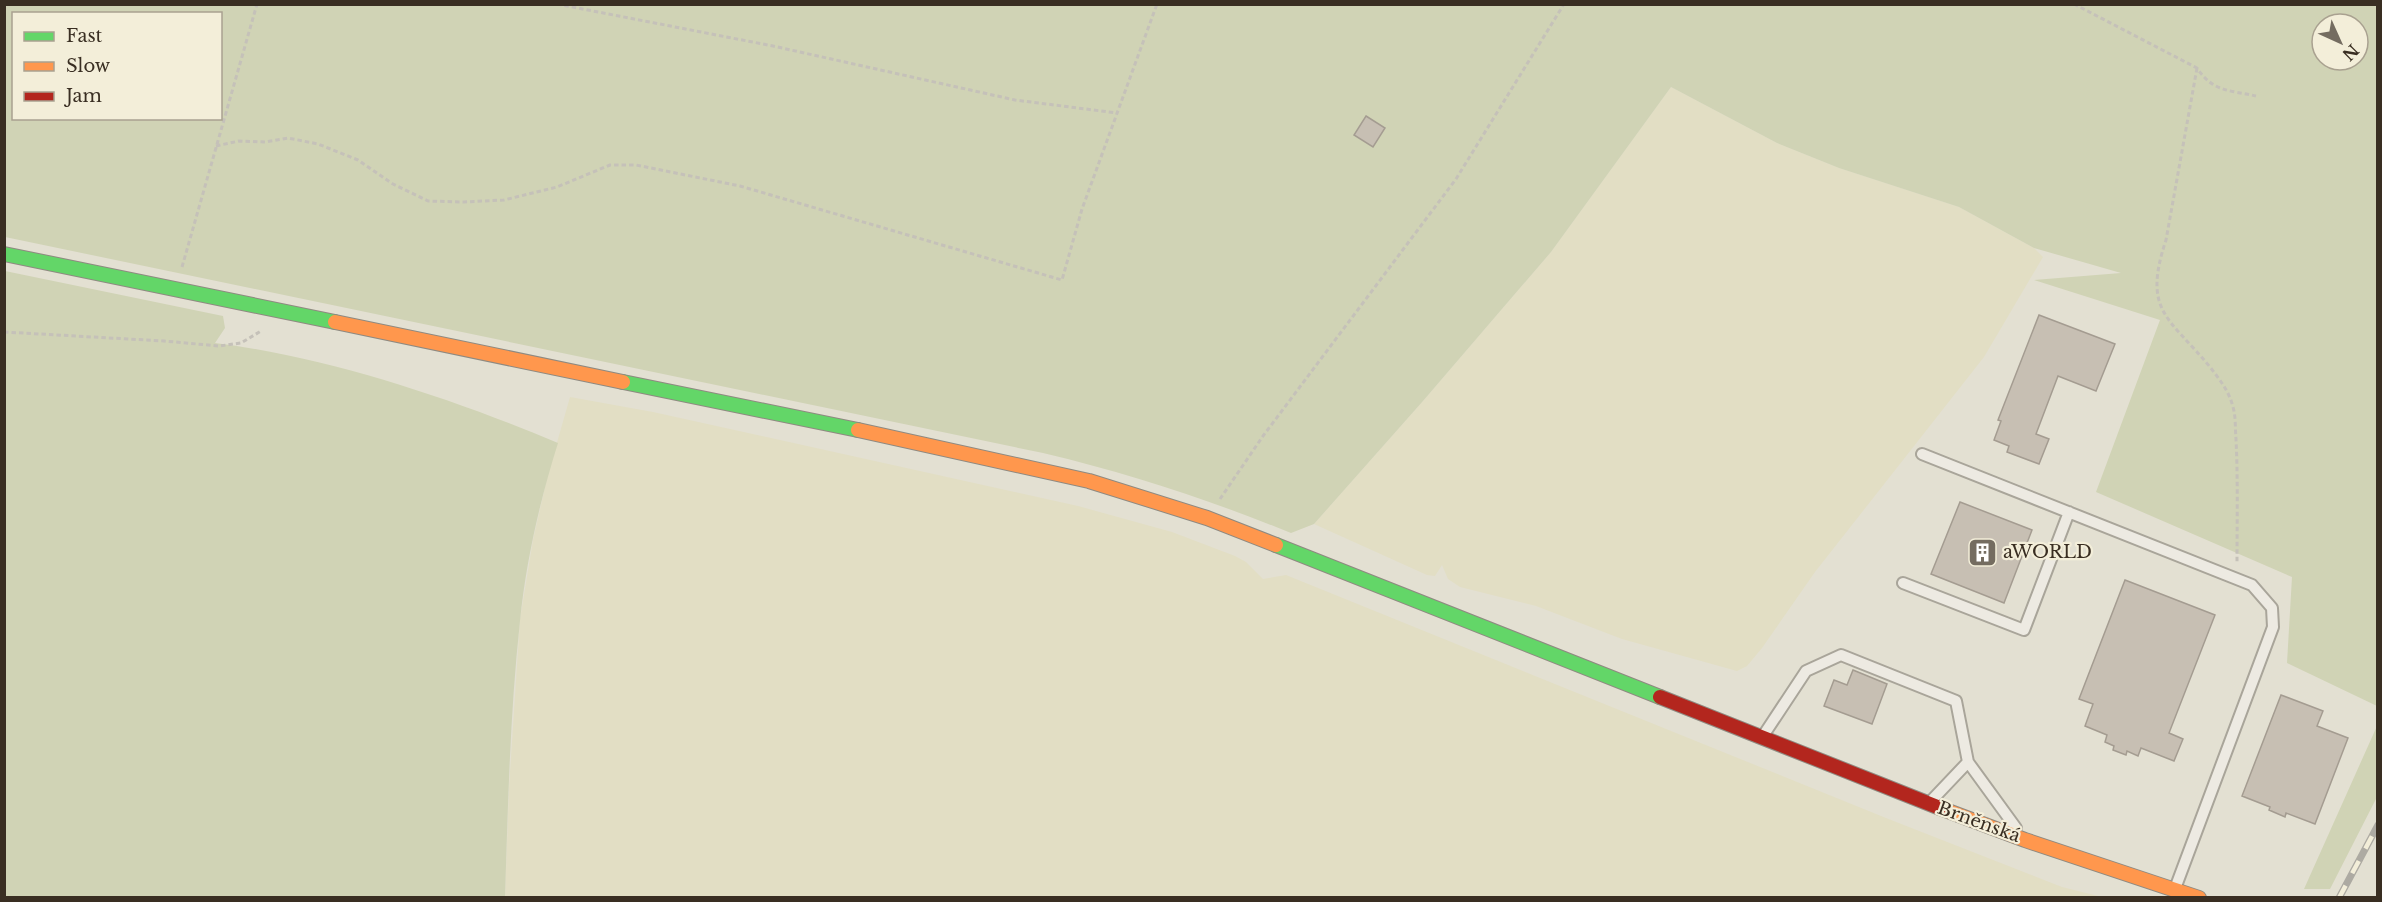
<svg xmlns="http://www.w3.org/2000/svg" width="2382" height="902" viewBox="0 0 2382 902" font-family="'Libre Baskerville',serif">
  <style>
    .farmland { fill: #e2dec4 }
    .green { fill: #d0d3b5; fill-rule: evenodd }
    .building { fill: #c7bfb3; stroke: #a49c91; stroke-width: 1.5 }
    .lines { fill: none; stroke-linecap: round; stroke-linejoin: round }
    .lane-casing { stroke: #a9a59a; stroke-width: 14 }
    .fast-casing { stroke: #8f8a81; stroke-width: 16 }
    .slow-casing { stroke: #8f8a81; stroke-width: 16 }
    .jam-casing { stroke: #8f8a81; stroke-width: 16 }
    .path { stroke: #c5c1b9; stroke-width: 3; stroke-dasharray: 4.5 3; stroke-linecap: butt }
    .lane { stroke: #edeae2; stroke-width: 10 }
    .fast { stroke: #63d668; stroke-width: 14 }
    .slow { stroke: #ff974d; stroke-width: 14 }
    .jam { stroke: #b3261e; stroke-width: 14 }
    .rail-casing { stroke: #adaaa2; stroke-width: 7 }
    .rail { stroke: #f3eed9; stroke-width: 4.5; stroke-dasharray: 14; stroke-linecap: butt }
    .labels { text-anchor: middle; stroke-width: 4.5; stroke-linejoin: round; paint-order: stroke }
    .poi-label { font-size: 18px; fill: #392e22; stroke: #f3eed9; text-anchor: start }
    .street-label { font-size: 18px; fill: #392e22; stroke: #f3eed9 }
  </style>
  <rect width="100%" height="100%" fill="#e3e0d2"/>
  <path class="farmland" d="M 1671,87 L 1777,143 L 1839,168 L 1959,207 L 2034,248 L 2043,257 L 1984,357 L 1815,572 L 1762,648 L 1747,666 L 1737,671 L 1622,639 L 1536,606 L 1460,587 L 1448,579 L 1442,565 L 1435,576 L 1427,575 L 1314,524 L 1423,401 L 1551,252 Z
    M 570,397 L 653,412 L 1078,506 L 1172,532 L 1235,556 L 1246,562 L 1263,579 L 1286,575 L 1886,818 L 2062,887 L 2102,897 L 505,898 L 509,788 L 520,619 L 533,540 L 548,474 Z"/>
  <path class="green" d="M 5,5 L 2377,5 L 2377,706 L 2287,663 L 2292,577 L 2096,492 L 2160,320 L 2034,280 L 2121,273 L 2034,248 L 1959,207 L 1839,168 L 1777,143 L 1671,87 L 1551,252 L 1423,401 L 1314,524 L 1291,533 C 1207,499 1131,474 1043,453 L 5,237 ZM 14,14 L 220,14 L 220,118 L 14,118 ZM 2322,24 L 2358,24 L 2358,60 L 2322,60 Z
    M 5,271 L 223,316 L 225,328 L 215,343 C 328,357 453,399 558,443 C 540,500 526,561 520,621 C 510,712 508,805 505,897 L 5,897 Z
    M 2377,726 L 2377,797 L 2330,889 L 2304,889 Z"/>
  <path class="building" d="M 1366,116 L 1385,128 L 1373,147 L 1354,135 Z
    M 2039,315 L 2115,344 L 2096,391 L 2058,376 L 2036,434 L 2049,439 L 2039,464 L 2007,452 L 2009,446 L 1994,440 L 2001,421 L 1998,420 Z
    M 1960,502 L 2032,530 L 2004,603 L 1931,574 Z
    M 2125,580 L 2215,615 L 2169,733 L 2183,739 L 2174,761 L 2141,748 L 2138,756 L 2127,751 L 2126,755 L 2113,750 L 2114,746 L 2105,742 L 2107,735 L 2085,726 L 2093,704 L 2079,699 Z
    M 1853,670 L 1887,684 L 1872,724 L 1824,706 L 1834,680 L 1847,685 Z
    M 2281,695 L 2323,711 L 2317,726 L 2348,738 L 2315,824 L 2286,813 L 2285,817 L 2269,810 L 2270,807 L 2242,796 Z"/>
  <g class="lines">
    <defs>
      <path id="lane" d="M 1922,454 L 2252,585 L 2272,608 L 2273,627 L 2176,886
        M 1903,583 L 2024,630 L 2069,512
        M 1763,736 L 1806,671 L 1841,655 L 1956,701 L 1968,762 L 1931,801
        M 1968,762 L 2016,828"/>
      <path id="fast" d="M 4,254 L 335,322
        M 623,382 L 858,430
        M 1276,545 L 1660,697"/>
      <path id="slow" d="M 335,322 L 623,382
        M 858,430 L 1089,481 L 1207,518 L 1276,545
        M 1940,808 L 2025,840 L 2199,898"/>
      <path id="jam" d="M 1660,697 L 1940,808"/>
    </defs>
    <use href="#lane" class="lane-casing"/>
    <use href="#fast" class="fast-casing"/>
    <use href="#slow" class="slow-casing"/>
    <use href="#jam" class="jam-casing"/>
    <path class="path" d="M 557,4 L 773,46 L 1015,100 L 1117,113
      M 2074,4 L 2197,68 C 2213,92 2229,90 2256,96
      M 2197,68 L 2166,240 C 2142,312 2169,317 2210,367 C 2220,380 2229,391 2233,407 C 2236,417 2235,429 2236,439 C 2238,480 2237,522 2237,564
      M 216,146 L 239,141 L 265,142 L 288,138 L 318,144 L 358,160 L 393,184 L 428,201 L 464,202 L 504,200 L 557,187 L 610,165 L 636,165 L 740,186 L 1062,280 L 1082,209 L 1157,4
      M 182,267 L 257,4
      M 4,332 L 164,341 L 219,346 L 241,343 L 261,331
      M 1220,499 L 1263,436 L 1456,179 L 1564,4"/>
    <use href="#lane" class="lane"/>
    <use href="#fast" class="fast"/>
    <use href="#slow" class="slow"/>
    <use href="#jam" class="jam"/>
    <defs>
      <path id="rail" d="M 2339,898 L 2378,825"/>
    </defs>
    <use href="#rail" class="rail-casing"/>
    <use href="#rail" class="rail"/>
  </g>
  <defs>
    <symbol id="building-square" viewBox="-11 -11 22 22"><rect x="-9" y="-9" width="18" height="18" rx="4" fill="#746c60" stroke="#f3eed9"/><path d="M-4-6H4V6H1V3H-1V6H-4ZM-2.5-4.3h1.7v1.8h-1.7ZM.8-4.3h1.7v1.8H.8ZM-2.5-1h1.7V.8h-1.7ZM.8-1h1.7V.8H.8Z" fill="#fff"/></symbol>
  </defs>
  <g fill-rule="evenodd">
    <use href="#building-square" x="1966" y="536" width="33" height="33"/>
  </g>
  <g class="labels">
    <g class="poi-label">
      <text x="2003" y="558">aWORLD</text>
    </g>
    <g class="street-label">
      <text transform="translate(1979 822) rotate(20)" y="6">Brněnská</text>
    </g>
  </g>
  <rect width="2382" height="902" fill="none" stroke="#392e22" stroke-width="12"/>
  <rect x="12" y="12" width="210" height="108" fill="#f3eed9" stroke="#a9a190" stroke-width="1.5"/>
  <rect x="24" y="32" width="30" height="9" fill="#63d668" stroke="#a9a190" stroke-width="1.5"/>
  <text x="66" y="42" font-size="18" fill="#392e22">Fast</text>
  <rect x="24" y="62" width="30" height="9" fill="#ff974d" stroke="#a9a190" stroke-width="1.5"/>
  <text x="66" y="72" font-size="18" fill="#392e22">Slow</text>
  <rect x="24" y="92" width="30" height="9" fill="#b3261e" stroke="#a9a190" stroke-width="1.5"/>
  <text x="66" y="102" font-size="18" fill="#392e22">Jam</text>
  <g transform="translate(2340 42) rotate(135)"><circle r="28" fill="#f3eed9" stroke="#a9a190" stroke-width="1.5"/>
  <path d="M0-4.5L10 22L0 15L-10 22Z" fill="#746c60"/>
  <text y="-9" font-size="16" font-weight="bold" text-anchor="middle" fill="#392e22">N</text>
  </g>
</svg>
